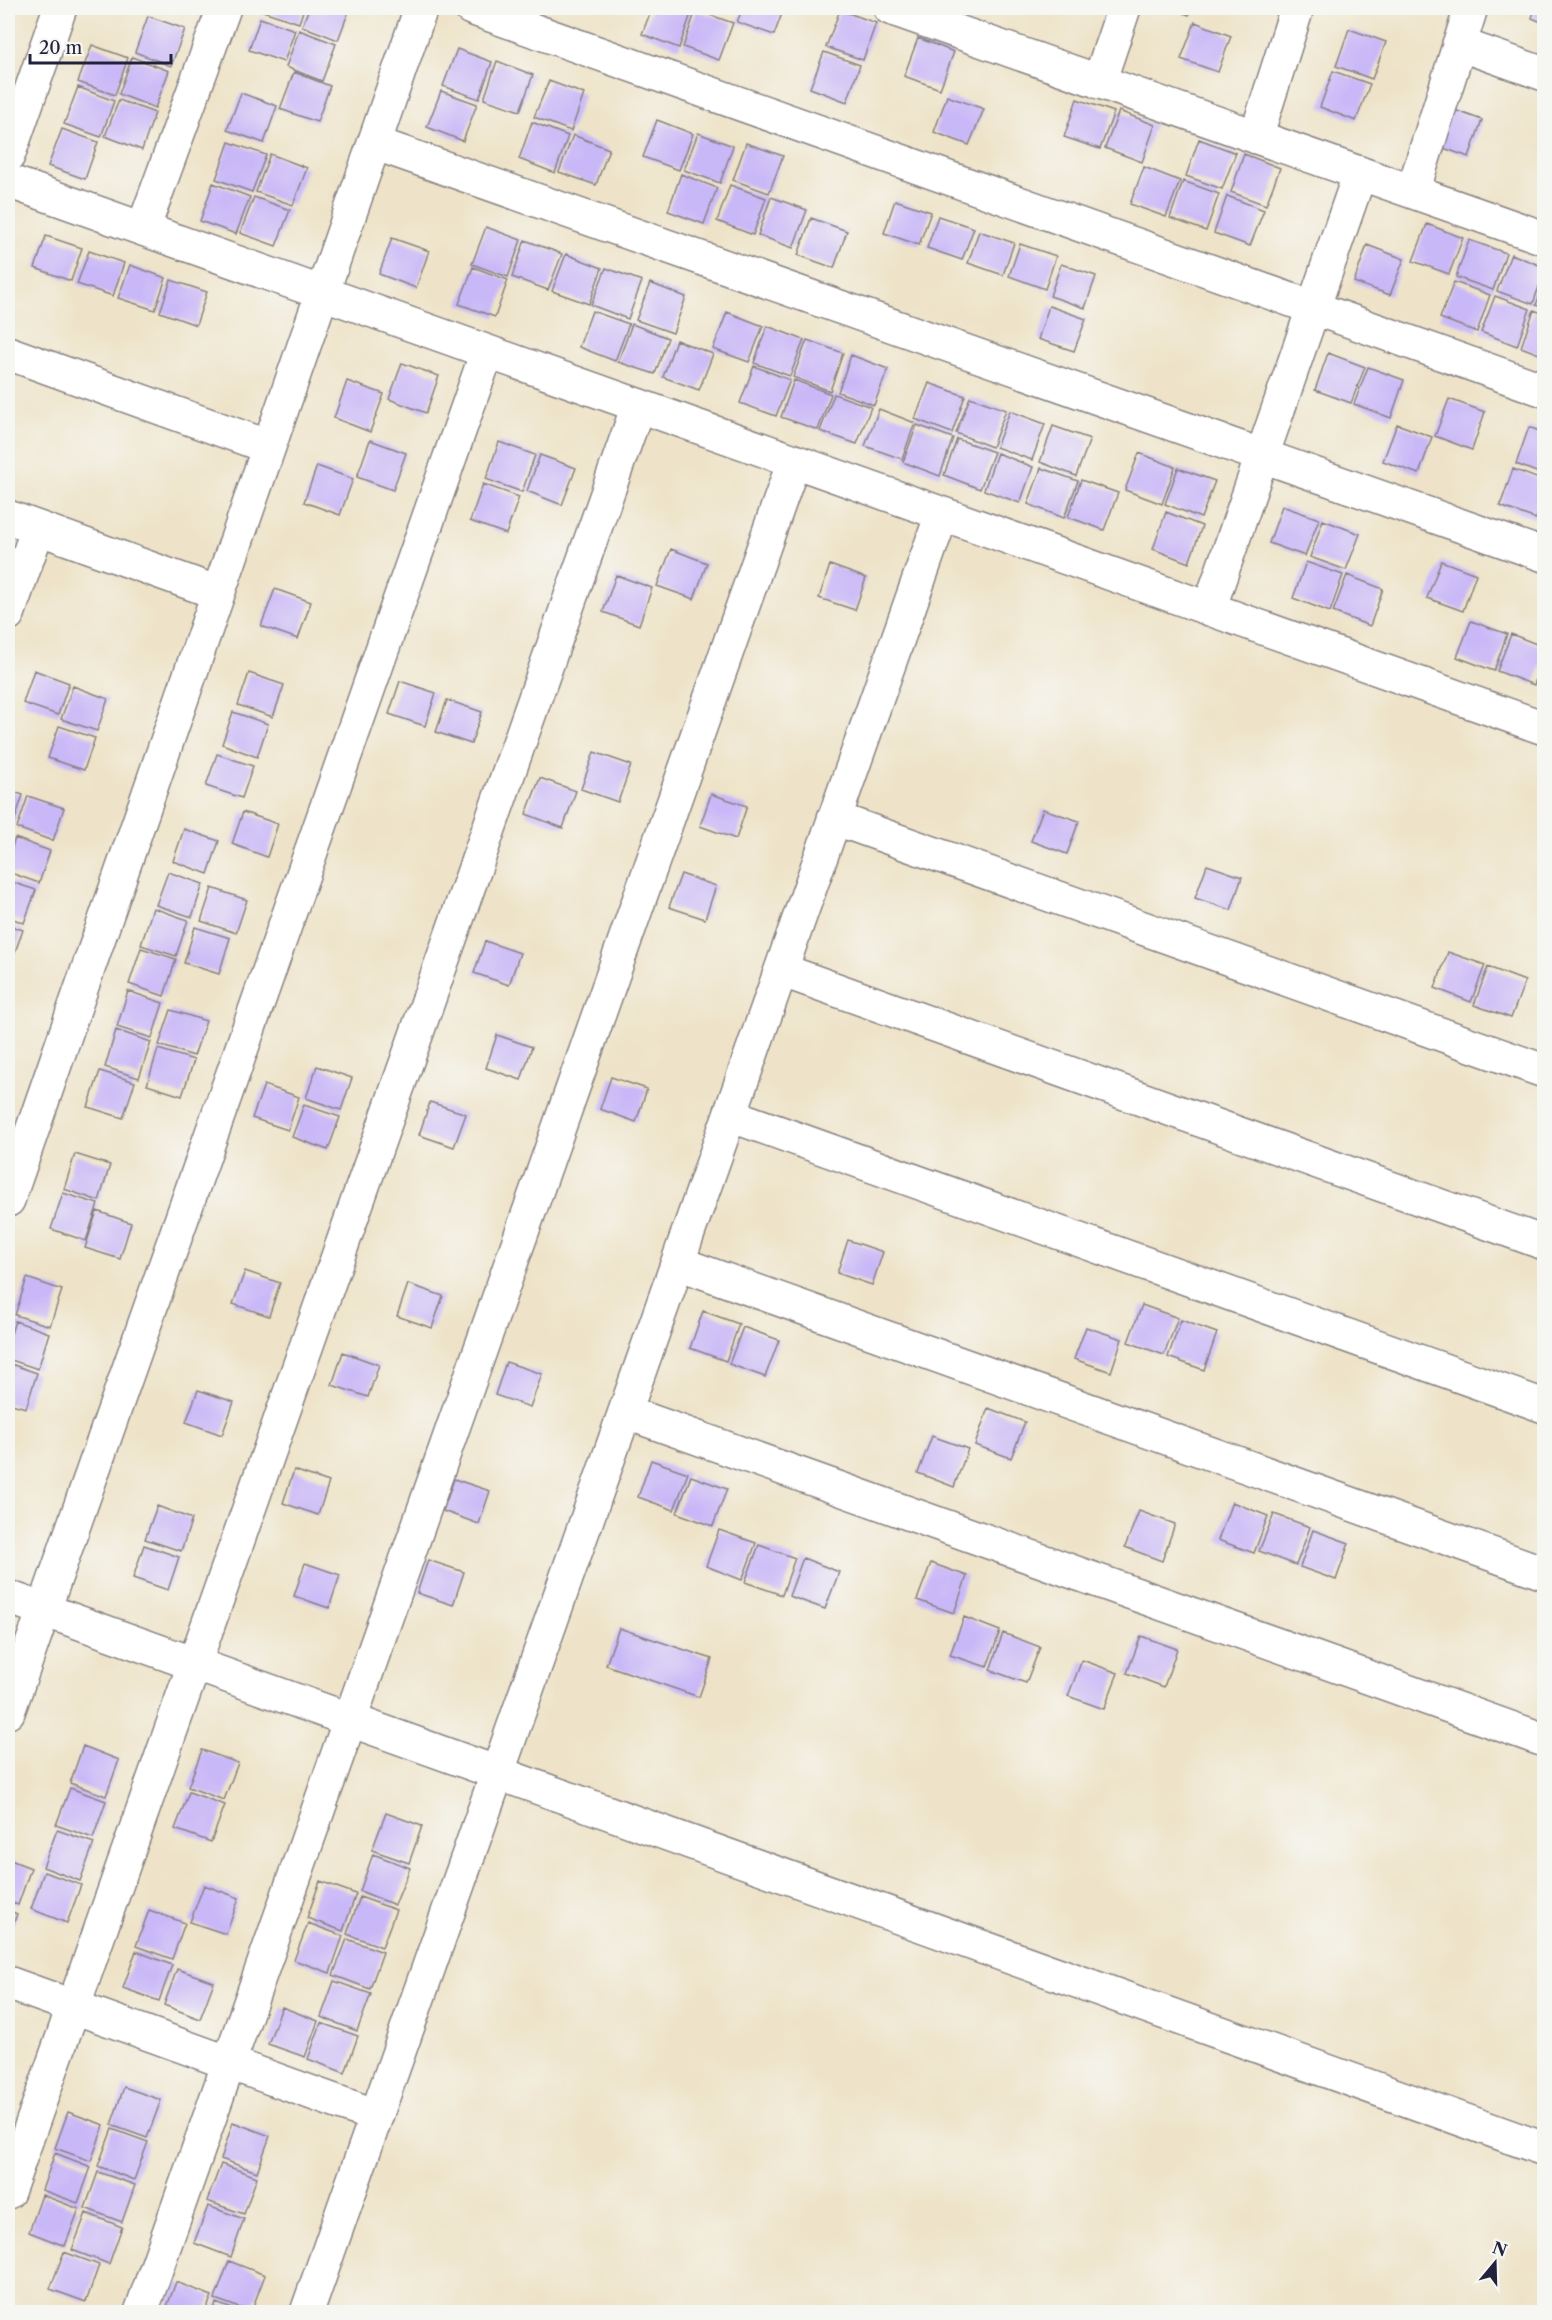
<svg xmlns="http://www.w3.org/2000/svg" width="1552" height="2320" viewBox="0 0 1552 2320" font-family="'Libre Caslon Text',serif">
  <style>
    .building { fill: #c9b8f7 }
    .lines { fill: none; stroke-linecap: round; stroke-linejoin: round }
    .minor-casing { stroke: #888282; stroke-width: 36 }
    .minor { stroke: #fff; stroke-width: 33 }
  </style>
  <rect width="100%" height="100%" fill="#f6f6f2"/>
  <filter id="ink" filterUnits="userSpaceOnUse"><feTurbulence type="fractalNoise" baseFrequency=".0167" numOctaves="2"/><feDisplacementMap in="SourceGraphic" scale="12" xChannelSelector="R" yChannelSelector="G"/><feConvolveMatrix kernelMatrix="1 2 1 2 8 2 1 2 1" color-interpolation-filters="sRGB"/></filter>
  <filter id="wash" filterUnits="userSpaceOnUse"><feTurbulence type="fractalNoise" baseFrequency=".008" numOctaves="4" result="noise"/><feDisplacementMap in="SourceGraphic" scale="24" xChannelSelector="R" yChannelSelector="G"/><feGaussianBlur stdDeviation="1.35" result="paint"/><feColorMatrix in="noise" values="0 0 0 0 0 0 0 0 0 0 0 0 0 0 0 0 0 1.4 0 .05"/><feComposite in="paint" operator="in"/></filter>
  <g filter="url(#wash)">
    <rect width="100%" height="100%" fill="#eee3c8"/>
    <g id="blocks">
      <path class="building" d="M 264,8 L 304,8 L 299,23 L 263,11 Z
        M 309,8 L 350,8 L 338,40 L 302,26 Z
        M 652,8 L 682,8 L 692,11 L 679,48 L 642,34 Z
        M 743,8 L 784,8 L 774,35 L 737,22 Z
        M 1171,8 L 1192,8 L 1189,15 Z
        M 1535,8 L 1544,8 L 1544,23 L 1532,18 Z
        M 696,10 L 733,23 L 719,60 L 683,47 Z
        M 840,10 L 876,23 L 863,60 L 826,47 Z
        M 148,16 L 185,29 L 171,66 L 135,52 Z
        M 260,18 L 295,30 L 284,62 L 249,50 Z
        M 1195,22 L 1231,36 L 1218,72 L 1181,59 Z
        M 1349,29 L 1386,42 L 1372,79 L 1336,66 Z
        M 299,30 L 336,44 L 322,81 L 286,67 Z
        M 918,38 L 954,52 L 940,89 L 904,76 Z
        M 92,45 L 128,58 L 115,95 L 78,82 Z
        M 457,49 L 492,62 L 479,99 L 443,86 Z
        M 824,52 L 860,65 L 847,102 L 810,88 Z
        M 132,57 L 169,71 L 155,108 L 119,94 Z
        M 497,61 L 533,75 L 520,111 L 484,99 Z
        M 1333,71 L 1370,84 L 1356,121 L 1320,107 Z
        M 294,72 L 330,86 L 317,122 L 280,109 Z
        M 549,81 L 584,94 L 571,131 L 534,117 Z
        M 78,87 L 114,101 L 101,137 L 64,124 Z
        M 441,91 L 477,104 L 463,141 L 427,127 Z
        M 241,93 L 277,106 L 264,143 L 227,130 Z
        M 947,96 L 984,109 L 969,145 L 934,132 Z
        M 1077,99 L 1114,112 L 1100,149 L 1064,137 Z
        M 119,100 L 155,113 L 142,150 L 105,136 Z
        M 1446,107 L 1482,120 L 1469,157 L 1432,144 Z
        M 1119,111 L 1155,125 L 1142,162 L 1105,148 Z
        M 657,120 L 693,134 L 679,170 L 643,157 Z
        M 532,122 L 568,136 L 555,173 L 519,159 Z
        M 62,129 L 98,142 L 85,179 L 48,166 Z
        M 698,133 L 733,146 L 720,183 L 684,170 Z
        M 573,135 L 609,149 L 596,185 L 559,172 Z
        M 1199,139 L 1236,153 L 1222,189 L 1186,176 Z
        M 229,142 L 266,155 L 252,192 L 216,179 Z
        M 746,143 L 783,156 L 769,193 L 733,180 Z
        M 270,154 L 307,168 L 293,205 L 256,192 Z
        M 1244,154 L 1280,168 L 1266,205 L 1231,192 Z
        M 1144,167 L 1180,181 L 1166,217 L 1130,204 Z
        M 681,174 L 717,188 L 704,224 L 668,211 Z
        M 1183,181 L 1219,194 L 1206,231 L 1170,218 Z
        M 213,183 L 250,197 L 236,234 L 200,221 Z
        M 730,185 L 766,198 L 753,235 L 717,221 Z
        M 1227,196 L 1264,210 L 1250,246 L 1214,233 Z
        M 254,197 L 290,210 L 276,246 L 240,233 Z
        M 771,197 L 807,210 L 793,248 L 758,235 Z
        M 895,200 L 931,212 L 919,245 L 884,233 Z
        M 938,216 L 974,228 L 962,260 L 927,248 Z
        M 811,218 L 847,231 L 834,268 L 798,255 Z
        M 1427,224 L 1463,238 L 1449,274 L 1413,261 Z
        M 486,227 L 521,240 L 508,277 L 472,264 Z
        M 979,231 L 1014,243 L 1003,275 L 968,263 Z
        M 46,236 L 82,248 L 71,281 L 35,268 Z
        M 392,238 L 429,251 L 416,288 L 379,274 Z
        M 525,240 L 562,254 L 548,290 L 512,277 Z
        M 1469,240 L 1506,253 L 1493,290 L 1456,277 Z
        M 1020,244 L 1056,256 L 1045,289 L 1009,276 Z
        M 1367,245 L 1404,259 L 1390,295 L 1354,282 Z
        M 89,251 L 124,263 L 113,296 L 77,284 Z
        M 566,254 L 602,268 L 589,304 L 552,291 Z
        M 1511,254 L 1544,267 L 1544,272 L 1533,304 L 1497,291 Z
        M 1061,264 L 1096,276 L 1085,308 L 1050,296 Z
        M 130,265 L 166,278 L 155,310 L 118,298 Z
        M 473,267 L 508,280 L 495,317 L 459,304 Z
        M 606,268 L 642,281 L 628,319 L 591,305 Z
        M 171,280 L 207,292 L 196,325 L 160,312 Z
        M 1454,282 L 1490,295 L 1477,332 L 1440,318 Z
        M 650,283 L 686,297 L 673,333 L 636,320 Z
        M 1544,284 L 1544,308 L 1536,305 Z
        M 1495,296 L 1530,309 L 1517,346 L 1481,332 Z
        M 1049,306 L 1086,319 L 1074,351 L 1038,339 Z
        M 1534,310 L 1544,314 L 1544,356 L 1521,347 Z
        M 592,311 L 629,324 L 615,361 L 579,347 Z
        M 727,312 L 763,326 L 749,362 L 713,349 Z
        M 632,324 L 668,338 L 655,374 L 618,362 Z
        M 767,326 L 804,340 L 790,376 L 754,363 Z
        M 676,340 L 713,354 L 699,390 L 663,377 Z
        M 807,340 L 843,353 L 830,391 L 793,377 Z
        M 1328,353 L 1365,367 L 1351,403 L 1315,390 Z
        M 851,355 L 888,369 L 874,405 L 838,392 Z
        M 402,363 L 439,376 L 426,413 L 389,399 Z
        M 754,366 L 790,380 L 776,416 L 740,403 Z
        M 1368,367 L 1404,380 L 1391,418 L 1354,404 Z
        M 794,380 L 831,394 L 818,430 L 781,417 Z
        M 347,381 L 384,394 L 370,432 L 334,418 Z
        M 929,383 L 965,396 L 952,433 L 915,419 Z
        M 834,394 L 871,407 L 857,444 L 820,431 Z
        M 970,397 L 1006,410 L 992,447 L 956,433 Z
        M 1449,399 L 1485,412 L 1472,450 L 1435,436 Z
        M 879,409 L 915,423 L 902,459 L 865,446 Z
        M 1010,411 L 1045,424 L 1032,460 L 996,447 Z
        M 1397,424 L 1432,437 L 1419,474 L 1383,461 Z
        M 917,425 L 953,438 L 940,476 L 903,462 Z
        M 1053,426 L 1090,439 L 1076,476 L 1040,462 Z
        M 1529,427 L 1544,433 L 1544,475 L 1516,464 Z
        M 957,439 L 994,452 L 980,489 L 944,475 Z
        M 370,440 L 406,453 L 393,490 L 357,477 Z
        M 499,442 L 535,455 L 522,492 L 486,479 Z
        M 997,453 L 1033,467 L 1020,503 L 984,490 Z
        M 1139,453 L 1175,467 L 1162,504 L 1125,490 Z
        M 540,455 L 576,468 L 562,505 L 527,491 Z
        M 317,466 L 353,479 L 340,515 L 304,502 Z
        M 1041,468 L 1078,481 L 1064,518 L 1028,504 Z
        M 1178,468 L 1215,481 L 1201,518 L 1165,504 Z
        M 1513,469 L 1544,481 L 1544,496 L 1536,519 L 1500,506 Z
        M 1081,480 L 1118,493 L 1104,530 L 1068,517 Z
        M 483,484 L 519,497 L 506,534 L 470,521 Z
        M 1282,506 L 1319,519 L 1305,556 L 1269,543 Z
        M 1166,512 L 1202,526 L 1189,563 L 1153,549 Z
        M 1323,520 L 1360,534 L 1346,570 L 1310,557 Z
        M 671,549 L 707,563 L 694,599 L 657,586 Z
        M 1441,561 L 1476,574 L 1463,611 L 1427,598 Z
        M 1306,562 L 1343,575 L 1330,612 L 1293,598 Z
        M 830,565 L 866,578 L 855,610 L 819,598 Z
        M 616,575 L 652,588 L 639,625 L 603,612 Z
        M 1347,575 L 1383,589 L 1370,626 L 1333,612 Z
        M 275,589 L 311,602 L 298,639 L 261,626 Z
        M 1471,621 L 1507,634 L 1494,671 L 1457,657 Z
        M 1511,634 L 1544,647 L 1544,656 L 1534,685 L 1497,671 Z
        M 34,670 L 69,683 L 58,715 L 23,703 Z
        M 249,673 L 284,685 L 273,717 L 238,705 Z
        M 400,681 L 436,693 L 425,726 L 389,714 Z
        M 73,686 L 108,699 L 97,731 L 61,719 Z
        M 447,700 L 482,712 L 471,744 L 436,732 Z
        M 233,712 L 268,724 L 257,757 L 222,744 Z
        M 59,726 L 95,738 L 84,770 L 48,758 Z
        M 594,752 L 631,765 L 618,802 L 581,789 Z
        M 217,754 L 253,766 L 242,798 L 206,786 Z
        M 540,778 L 576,791 L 563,828 L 526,814 Z
        M 8,790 L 23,795 L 12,828 L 8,826 Z
        M 711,794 L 747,806 L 736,839 L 700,826 Z
        M 28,796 L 64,808 L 53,841 L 17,828 Z
        M 1043,809 L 1079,821 L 1067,854 L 1031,841 Z
        M 243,812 L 278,824 L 267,857 L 232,844 Z
        M 184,829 L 219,841 L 208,874 L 173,861 Z
        M 15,838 L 50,851 L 39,883 L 8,872 L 8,859 Z
        M 1207,865 L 1242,877 L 1231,910 L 1195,898 Z
        M 168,872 L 203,884 L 192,917 L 156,905 Z
        M 681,874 L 716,886 L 705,919 L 669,907 Z
        M 8,881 L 36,890 L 24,923 L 8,917 Z
        M 212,888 L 247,900 L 236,933 L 201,921 Z
        M 153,908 L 188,920 L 176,956 L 141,945 Z
        M 8,925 L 23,930 L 11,963 L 8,962 Z
        M 195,927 L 230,938 L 219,974 L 184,963 Z
        M 485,941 L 520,953 L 509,985 L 474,973 Z
        M 141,948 L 176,959 L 164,996 L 129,984 Z
        M 1448,952 L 1485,965 L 1471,1002 L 1435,988 Z
        M 1488,967 L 1525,981 L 1511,1018 L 1474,1005 Z
        M 128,991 L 163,1003 L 152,1038 L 117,1027 Z
        M 171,1010 L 206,1021 L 194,1056 L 159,1045 Z
        M 116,1030 L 151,1042 L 139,1078 L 105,1067 Z
        M 497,1035 L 532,1047 L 521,1080 L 486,1068 Z
        M 158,1049 L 194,1060 L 182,1096 L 147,1085 Z
        M 317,1066 L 352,1078 L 341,1110 L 306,1098 Z
        M 100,1071 L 135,1082 L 123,1118 L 88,1107 Z
        M 611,1077 L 647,1089 L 636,1122 L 600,1109 Z
        M 264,1085 L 299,1097 L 288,1130 L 252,1118 Z
        M 430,1102 L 466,1114 L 454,1147 L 419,1135 Z
        M 304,1105 L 340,1117 L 328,1150 L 292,1137 Z
        M 75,1154 L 110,1165 L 99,1201 L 64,1189 Z
        M 63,1193 L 98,1204 L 86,1241 L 51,1229 Z
        M 97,1211 L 131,1223 L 120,1259 L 85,1248 Z
        M 848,1240 L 883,1252 L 872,1285 L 837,1273 Z
        M 245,1271 L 280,1283 L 269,1316 L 233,1304 Z
        M 27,1278 L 62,1290 L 50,1326 L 15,1315 Z
        M 408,1284 L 443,1296 L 432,1328 L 397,1316 Z
        M 1142,1305 L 1178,1318 L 1164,1355 L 1128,1342 Z
        M 703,1311 L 739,1324 L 726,1361 L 690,1348 Z
        M 1181,1320 L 1217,1333 L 1204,1370 L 1168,1357 Z
        M 15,1321 L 49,1333 L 38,1369 L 8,1359 L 8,1343 Z
        M 743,1327 L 779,1340 L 765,1377 L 729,1364 Z
        M 1086,1327 L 1122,1339 L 1111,1372 L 1074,1359 Z
        M 343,1352 L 379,1365 L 368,1397 L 332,1385 Z
        M 506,1362 L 542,1374 L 530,1407 L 495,1395 Z
        M 8,1363 L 37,1373 L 26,1408 L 8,1403 Z
        M 198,1390 L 234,1402 L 222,1435 L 186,1422 Z
        M 988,1408 L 1025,1422 L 1011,1458 L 975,1445 Z
        M 932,1436 L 968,1449 L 954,1487 L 918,1473 Z
        M 651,1460 L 688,1473 L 674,1510 L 638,1497 Z
        M 294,1470 L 329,1482 L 318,1515 L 283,1503 Z
        M 691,1476 L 727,1489 L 713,1526 L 677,1513 Z
        M 454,1479 L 490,1491 L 479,1524 L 443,1511 Z
        M 1232,1502 L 1268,1516 L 1254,1553 L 1218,1540 Z
        M 157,1506 L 192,1519 L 181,1551 L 145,1539 Z
        M 1139,1511 L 1175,1524 L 1162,1561 L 1125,1547 Z
        M 1274,1514 L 1310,1527 L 1296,1565 L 1259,1551 Z
        M 719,1530 L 756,1543 L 742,1580 L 706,1566 Z
        M 1313,1530 L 1349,1543 L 1336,1580 L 1300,1567 Z
        M 144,1545 L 179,1557 L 168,1590 L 133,1578 Z
        M 759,1545 L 795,1558 L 782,1595 L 745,1582 Z
        M 803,1558 L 839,1572 L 825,1609 L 789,1596 Z
        M 428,1560 L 464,1572 L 453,1605 L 417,1593 Z
        M 305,1563 L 340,1575 L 329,1608 L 294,1596 Z
        M 931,1563 L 967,1576 L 954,1613 L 917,1600 Z
        M 964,1617 L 1000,1631 L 987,1667 L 950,1655 Z
        M 619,1628 L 712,1659 L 699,1697 L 606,1665 Z
        M 1003,1633 L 1040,1647 L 1026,1683 L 990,1670 Z
        M 1141,1636 L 1177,1649 L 1164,1687 L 1127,1673 Z
        M 1082,1660 L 1118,1673 L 1104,1709 L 1068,1696 Z
        M 83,1746 L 119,1760 L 106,1796 L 70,1783 Z
        M 202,1750 L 238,1763 L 224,1800 L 188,1787 Z
        M 70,1788 L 106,1801 L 93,1838 L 56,1825 Z
        M 189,1792 L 225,1805 L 211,1842 L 175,1829 Z
        M 386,1813 L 422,1826 L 409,1863 L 372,1850 Z
        M 57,1830 L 94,1843 L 80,1881 L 43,1867 Z
        M 373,1854 L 410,1868 L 395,1905 L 360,1891 Z
        M 8,1859 L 31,1868 L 18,1905 L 8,1901 Z
        M 44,1872 L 81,1885 L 67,1923 L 31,1909 Z
        M 320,1881 L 356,1894 L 343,1931 L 307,1918 Z
        M 204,1885 L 239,1898 L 226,1934 L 190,1922 Z
        M 360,1897 L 396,1910 L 382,1947 L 347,1934 Z
        M 8,1910 L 17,1914 L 8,1939 Z
        M 149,1910 L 185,1923 L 172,1959 L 136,1946 Z
        M 308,1923 L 343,1936 L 330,1973 L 294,1960 Z
        M 347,1939 L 383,1952 L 370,1989 L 333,1975 Z
        M 136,1951 L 172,1965 L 159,2001 L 123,1988 Z
        M 177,1969 L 214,1982 L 200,2019 L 164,2005 Z
        M 334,1981 L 371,1994 L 357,2031 L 321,2017 Z
        M 282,2007 L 318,2021 L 305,2057 L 268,2044 Z
        M 321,2023 L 358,2036 L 345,2073 L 308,2059 Z
        M 124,2087 L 161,2100 L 147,2138 L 111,2125 Z
        M 68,2112 L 104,2125 L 91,2161 L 55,2148 Z
        M 233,2122 L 270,2136 L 257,2172 L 221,2159 Z
        M 112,2129 L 148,2142 L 134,2180 L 98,2166 Z
        M 55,2153 L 91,2167 L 78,2203 L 42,2190 Z
        M 221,2164 L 257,2177 L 244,2214 L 207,2201 Z
        M 98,2172 L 135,2185 L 122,2222 L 85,2208 Z
        M 42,2195 L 79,2209 L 65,2246 L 29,2232 Z
        M 208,2206 L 244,2219 L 231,2257 L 194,2243 Z
        M 86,2213 L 122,2227 L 109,2264 L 72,2250 Z
        M 64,2252 L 99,2265 L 86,2302 L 50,2289 Z
        M 229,2261 L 265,2275 L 251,2312 L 215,2299 Z
        M 176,2282 L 212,2296 L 205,2312 L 165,2312 Z
        M 216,2303 L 240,2312 L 213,2312 Z"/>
    </g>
  </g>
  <g filter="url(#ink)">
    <use href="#blocks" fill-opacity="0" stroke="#888282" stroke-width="1.5"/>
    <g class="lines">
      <defs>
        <path id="minor" d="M 471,8 L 1544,390
          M 890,8 L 1544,238
          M 1459,44 L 1544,74
          M 1099,82 L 1124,8
          M 1256,137 L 1297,8
          M 374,143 L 1544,555
          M 8,156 L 60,8
          M 8,181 L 1544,728
          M 1413,191 L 1471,8
          M 143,229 L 224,8
          M 8,353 L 269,447
          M 8,517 L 218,593
          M 1209,609 L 1360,173
          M 8,614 L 38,528
          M 834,818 L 1544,1071
          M 781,970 L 1544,1243
          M 730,1115 L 1544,1406
          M 8,1200 L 421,8
          M 678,1263 L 1544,1573
          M 625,1412 L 1544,1740
          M 8,1597 L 1544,2149
          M 8,1712 L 487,352
          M 8,1983 L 376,2116
          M 8,2192 L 638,406
          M 141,2312 L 794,461
          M 307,2312 L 942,514"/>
      </defs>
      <use href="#minor" class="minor-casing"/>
      <use href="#minor" class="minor"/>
    </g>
  </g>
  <rect width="1552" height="2320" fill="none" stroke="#f6f6f2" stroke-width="30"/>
  <g transform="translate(1495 2263) rotate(19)" stroke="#f6f6f2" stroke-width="4.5" paint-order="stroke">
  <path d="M0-4.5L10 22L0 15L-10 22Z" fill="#22223b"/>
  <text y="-9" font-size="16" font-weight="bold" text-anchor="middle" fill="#22223b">N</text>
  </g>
  <path d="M30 54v9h141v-9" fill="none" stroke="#22223b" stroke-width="3"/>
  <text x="39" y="54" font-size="18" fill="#22223b" stroke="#f6f6f2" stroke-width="4.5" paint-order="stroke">20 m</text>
</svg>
